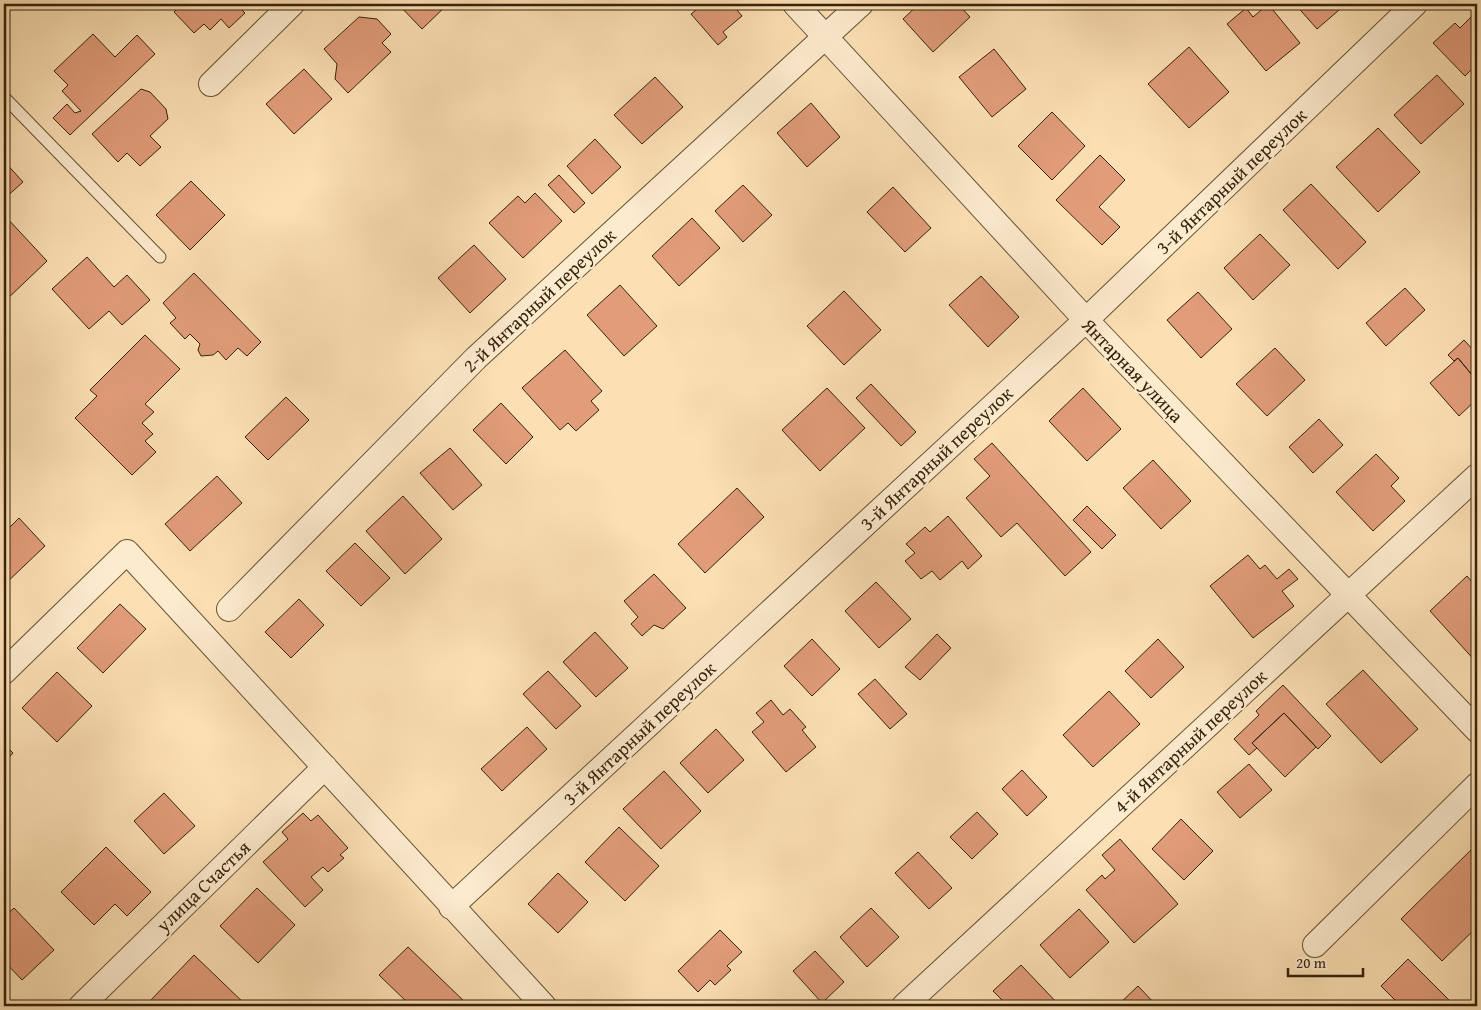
<svg xmlns="http://www.w3.org/2000/svg" width="1481" height="1010" viewBox="0 0 1481 1010" font-family="'Gentium Book Plus',serif">
  <style>
    .building { fill: #e19c7a; stroke: #35230c }
    .lines { fill: none; stroke-linecap: round; stroke-linejoin: round }
    .lane-casing { stroke: #675236; stroke-width: 13 }
    .street-casing { stroke: #675236; stroke-width: 26 }
    .lane { stroke: #fdebce; stroke-width: 11 }
    .street { stroke: #fdebce; stroke-width: 24 }
    .labels { text-anchor: middle; stroke-width: 4; stroke-linejoin: round; paint-order: stroke }
    .street-label { font-size: 19px; fill: #35230c; stroke: #fdebce }
  </style>
  <rect width="100%" height="100%" fill="#fce0b4"/>
  <filter id="stains"><feTurbulence type="fractalNoise" baseFrequency=".004" numOctaves="4"/><feColorMatrix values="0 0 0 0 .2 0 0 0 0 .09 0 0 0 0 .02 0 0 0 .5 -.17"/></filter>
  <radialGradient id="worn" r=".72"><stop offset=".6" stop-color="#630" stop-opacity="0"/><stop offset="1" stop-color="#630" stop-opacity=".3"/></radialGradient>
  <path class="building" d="M 182,4 L 236,4 L 245,13 L 229,28 L 221,19 L 210,30 L 204,24 L 194,33 L 174,12 Z
    M 398,4 L 448,4 L 422,29 Z
    M 704,4 L 732,4 L 742,16 L 723,32 L 727,37 L 718,45 L 691,14 Z
    M 919,4 L 958,4 L 970,17 L 933,52 L 903,19 Z
    M 1268,4 L 1300,43 L 1266,71 L 1227,24 L 1246,8 L 1253,17 Z
    M 1295,4 L 1346,4 L 1317,29 Z
    M 359,17 L 377,19 L 391,34 L 382,43 L 391,52 L 348,93 L 335,79 L 337,64 L 324,49 Z
    M 1471,17 L 1477,24 L 1477,75 L 1472,69 L 1465,76 L 1433,43 L 1455,23 L 1460,28 Z
    M 93,34 L 115,57 L 137,35 L 155,54 L 70,135 L 53,118 L 67,104 L 75,113 L 81,111 L 62,91 L 68,85 L 54,71 Z
    M 1189,47 L 1229,92 L 1189,128 L 1148,84 Z
    M 994,49 L 1026,89 L 992,117 L 959,77 Z
    M 304,69 L 332,99 L 294,134 L 266,104 Z
    M 1437,75 L 1464,104 L 1421,144 L 1394,115 Z
    M 655,77 L 683,107 L 642,144 L 614,115 Z
    M 141,89 L 150,92 L 166,109 L 168,119 L 150,136 L 161,147 L 140,166 L 127,153 L 118,162 L 92,134 Z
    M 811,103 L 840,137 L 807,167 L 777,133 Z
    M 1052,112 L 1085,146 L 1052,180 L 1018,146 Z
    M 1378,128 L 1420,172 L 1378,212 L 1336,167 Z
    M 595,139 L 621,167 L 592,194 L 567,166 Z
    M 1100,155 L 1125,180 L 1099,207 L 1120,227 L 1102,245 L 1056,200 Z
    M 4,161 L 23,182 L 4,199 Z
    M 559,175 L 585,203 L 574,213 L 548,185 Z
    M 191,181 L 225,215 L 190,250 L 156,215 Z
    M 1311,184 L 1366,242 L 1338,269 L 1283,210 Z
    M 743,185 L 772,215 L 743,242 L 715,211 Z
    M 893,187 L 931,228 L 905,252 L 867,212 Z
    M 535,193 L 562,221 L 523,258 L 489,223 L 518,196 L 525,203 Z
    M 6,217 L 47,261 L 4,302 L 4,220 Z
    M 692,218 L 720,248 L 679,286 L 652,256 Z
    M 1260,234 L 1290,265 L 1253,300 L 1224,268 Z
    M 474,245 L 506,279 L 470,313 L 438,278 Z
    M 87,257 L 114,287 L 127,275 L 150,300 L 122,325 L 109,311 L 89,329 L 52,289 Z
    M 194,273 L 261,342 L 247,356 L 238,348 L 226,360 L 218,351 L 213,355 L 201,356 L 198,350 L 200,344 L 190,334 L 185,339 L 170,323 L 176,318 L 163,303 Z
    M 981,276 L 1019,317 L 988,347 L 949,305 Z
    M 620,285 L 657,326 L 624,356 L 587,315 Z
    M 1405,288 L 1425,310 L 1386,346 L 1366,323 Z
    M 844,291 L 881,330 L 844,365 L 807,326 Z
    M 1198,292 L 1232,329 L 1201,358 L 1167,320 Z
    M 145,335 L 180,369 L 145,404 L 154,412 L 142,423 L 153,434 L 145,441 L 156,452 L 132,475 L 75,418 L 97,396 L 90,390 Z
    M 1464,340 L 1477,354 L 1477,381 L 1458,358 L 1454,361 L 1448,355 Z
    M 1275,348 L 1305,380 L 1267,416 L 1236,384 Z
    M 565,350 L 602,391 L 591,401 L 599,410 L 576,431 L 568,423 L 560,430 L 522,388 Z
    M 1458,358 L 1477,381 L 1477,399 L 1459,416 L 1430,383 Z
    M 871,384 L 916,432 L 901,446 L 856,398 Z
    M 827,388 L 865,428 L 820,471 L 782,430 Z
    M 1083,388 L 1121,429 L 1087,461 L 1049,421 Z
    M 286,397 L 309,420 L 268,460 L 245,437 Z
    M 501,403 L 533,437 L 506,464 L 473,430 Z
    M 1319,419 L 1343,445 L 1313,473 L 1289,447 Z
    M 992,443 L 1091,552 L 1065,576 L 1017,523 L 1001,537 L 966,498 L 990,476 L 974,459 Z
    M 450,448 L 482,485 L 453,510 L 420,473 Z
    M 1376,454 L 1399,478 L 1391,486 L 1405,501 L 1373,531 L 1336,492 Z
    M 1153,460 L 1191,501 L 1161,529 L 1123,488 Z
    M 217,476 L 242,503 L 190,551 L 165,524 Z
    M 737,488 L 764,517 L 705,573 L 678,544 Z
    M 403,496 L 442,539 L 405,574 L 366,531 Z
    M 1087,506 L 1116,535 L 1102,549 L 1073,520 Z
    M 948,516 L 982,556 L 968,569 L 962,561 L 940,580 L 932,571 L 921,579 L 905,561 L 915,553 L 906,544 L 925,527 L 930,532 Z
    M 19,518 L 45,546 L 4,585 L 4,533 Z
    M 355,543 L 390,578 L 361,606 L 326,571 Z
    M 1248,555 L 1260,569 L 1265,565 L 1277,579 L 1289,569 L 1298,579 L 1282,591 L 1294,606 L 1253,638 L 1210,586 Z
    M 654,574 L 686,608 L 663,629 L 654,625 L 642,636 L 631,624 L 638,617 L 624,601 Z
    M 1467,576 L 1477,588 L 1477,663 L 1430,611 Z
    M 876,582 L 911,619 L 879,648 L 845,611 Z
    M 299,599 L 324,625 L 291,658 L 265,632 Z
    M 120,604 L 146,629 L 103,673 L 77,648 Z
    M 595,632 L 628,668 L 596,697 L 563,662 Z
    M 937,634 L 951,648 L 920,680 L 905,667 Z
    M 812,639 L 840,669 L 812,696 L 784,666 Z
    M 1158,639 L 1184,667 L 1151,698 L 1125,671 Z
    M 1363,670 L 1418,729 L 1381,763 L 1326,704 Z
    M 548,671 L 581,706 L 556,729 L 523,694 Z
    M 57,672 L 92,706 L 57,742 L 22,708 Z
    M 875,679 L 907,714 L 890,729 L 858,694 Z
    M 1283,685 L 1331,736 L 1318,749 L 1284,713 L 1252,743 L 1257,748 L 1249,755 L 1234,739 L 1259,715 L 1256,711 Z
    M 1109,691 L 1140,724 L 1093,767 L 1063,735 Z
    M 771,700 L 783,715 L 790,709 L 806,727 L 802,730 L 816,747 L 786,772 L 752,732 L 764,722 L 756,713 Z
    M 1284,713 L 1316,747 L 1285,777 L 1252,743 Z
    M 527,727 L 547,749 L 502,791 L 481,769 Z
    M 716,729 L 744,760 L 708,793 L 680,763 Z
    M 4,744 L 13,753 L 4,763 Z
    M 1249,764 L 1272,790 L 1240,818 L 1217,792 Z
    M 1022,770 L 1047,797 L 1027,816 L 1002,789 Z
    M 664,771 L 701,811 L 661,849 L 623,809 Z
    M 164,793 L 195,826 L 164,854 L 134,821 Z
    M 977,812 L 998,834 L 972,859 L 950,837 Z
    M 303,813 L 311,821 L 318,815 L 348,848 L 340,855 L 344,858 L 328,872 L 323,867 L 311,877 L 323,890 L 305,907 L 263,862 L 288,839 L 282,832 Z
    M 1181,819 L 1213,851 L 1184,880 L 1152,849 Z
    M 619,827 L 659,866 L 625,901 L 585,862 Z
    M 1120,839 L 1178,904 L 1134,943 L 1086,890 L 1102,875 L 1105,879 L 1115,870 L 1102,855 Z
    M 1477,844 L 1477,927 L 1442,961 L 1401,919 Z
    M 106,847 L 151,892 L 127,916 L 115,904 L 94,925 L 61,892 Z
    M 918,852 L 952,888 L 929,909 L 895,873 Z
    M 558,873 L 588,902 L 558,933 L 528,904 Z
    M 257,888 L 295,925 L 258,963 L 220,926 Z
    M 14,908 L 54,950 L 22,980 L 4,961 L 4,917 Z
    M 871,908 L 899,937 L 867,967 L 840,937 Z
    M 1079,909 L 1109,942 L 1070,978 L 1040,945 Z
    M 720,930 L 742,952 L 727,966 L 731,970 L 715,985 L 710,980 L 698,992 L 678,971 Z
    M 408,947 L 466,1003 L 462,1006 L 411,1006 L 379,975 Z
    M 815,951 L 844,982 L 822,1003 L 793,971 Z
    M 194,955 L 247,1006 L 154,1006 L 149,1002 Z
    M 1408,959 L 1455,1006 L 1401,1006 L 1381,986 Z
    M 1021,965 L 1060,1006 L 1008,1006 L 993,991 Z
    M 1138,986 L 1157,1006 L 1117,1006 Z"/>
  <g class="lines">
    <defs>
      <path id="lane" d="M 4,97 L 160,257"/>
      <path id="street" d="M 795,4 L 1086,320 L 1477,730
        M 211,84 L 292,4
        M 229,609 L 476,358 L 861,4
        M 4,672 L 127,552 L 544,1006
        M 451,907 L 1086,320 L 1415,4
        M 1315,945 L 1477,785
        M 81,1006 L 325,767
        M 904,1006 L 1477,476"/>
    </defs>
    <use href="#lane" class="lane-casing"/>
    <use href="#street" class="street-casing"/>
    <use href="#lane" class="lane"/>
    <use href="#street" class="street"/>
  </g>
  <g class="labels">
    <g class="street-label">
      <text transform="translate(1231 181) rotate(-44)" y="7">3-й Янтарный переулок</text>
      <text transform="translate(539 300) rotate(-43)" y="7">2-й Янтарный переулок</text>
      <text transform="translate(1133 370) rotate(46)" y="7">Янтарная улица</text>
      <text transform="translate(936 458) rotate(-43)" y="7">3-й Янтарный переулок</text>
      <text transform="translate(639 733) rotate(-43)" y="7">3-й Янтарный переулок</text>
      <text transform="translate(1190 741) rotate(-43)" y="7">4-й Янтарный переулок</text>
      <text transform="translate(203 886) rotate(-44)" y="7">улица Счастья</text>
    </g>
  </g>
  <rect width="1481" height="1010" fill="none" stroke="#fce0b4" stroke-width="20"/>
  <rect x="5" y="5" width="1471" height="1000" fill="none" stroke="#35230c" stroke-width="2.5"/>
  <rect x="10" y="10" width="1461" height="990" fill="none" stroke="#35230c"/>
  <path d="M1288 968v8h75v-8" fill="none" stroke="#35230c" stroke-width="2.5"/>
  <text x="1296" y="968" font-size="15" fill="#35230c" stroke="#fdebce" stroke-width="4" paint-order="stroke">20 m</text>
  <rect width="100%" height="100%" filter="url(#stains)"/>
  <rect width="100%" height="100%" fill="url(#worn)"/>
</svg>
